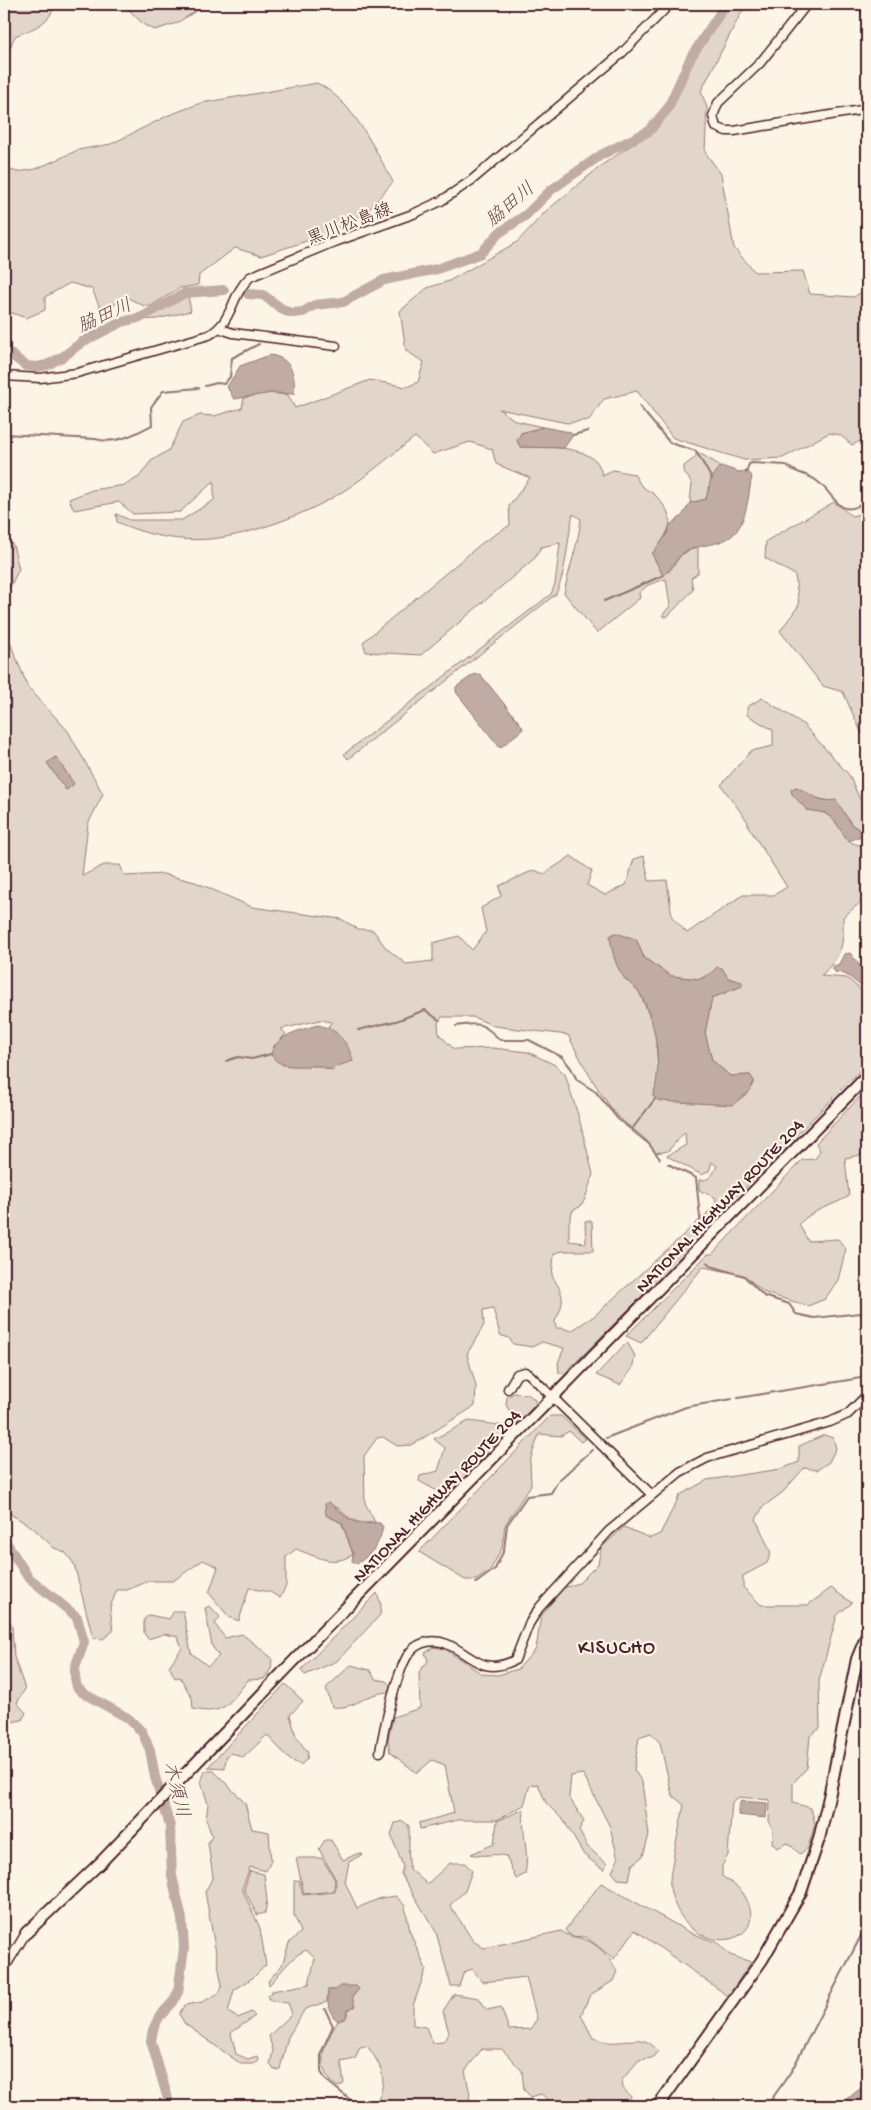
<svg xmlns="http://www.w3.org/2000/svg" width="871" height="2110" viewBox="0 0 871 2110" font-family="'Gochi Hand','Klee One',sans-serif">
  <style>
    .green { fill: #e2d5ca; stroke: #967a7a; fill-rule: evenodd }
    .water { fill: #c0aca5; stroke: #917474 }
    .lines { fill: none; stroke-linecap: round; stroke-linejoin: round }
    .stream { stroke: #917474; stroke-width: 2 }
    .river { stroke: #c0aca5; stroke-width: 10 }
    .secondary-casing { stroke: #4a1f2b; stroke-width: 11 }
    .highway-casing { stroke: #4a1f2b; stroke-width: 14 }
    .secondary { stroke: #fcf5e5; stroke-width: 8 }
    .highway { stroke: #fcf5e5; stroke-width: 10 }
    .labels { text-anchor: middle; stroke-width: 4.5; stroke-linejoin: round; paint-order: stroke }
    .street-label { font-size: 18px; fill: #4a1f2b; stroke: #fcf5e5 }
    .water-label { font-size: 19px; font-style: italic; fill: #6d4950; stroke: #fcf5e5 }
    .quarter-label { font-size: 20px; letter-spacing: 1px; fill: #4a1f2b; stroke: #fcf5e5 }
  </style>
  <rect width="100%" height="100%" fill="#fcf5e5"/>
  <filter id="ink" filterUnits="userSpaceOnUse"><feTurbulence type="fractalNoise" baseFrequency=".02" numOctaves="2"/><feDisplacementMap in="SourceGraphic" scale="10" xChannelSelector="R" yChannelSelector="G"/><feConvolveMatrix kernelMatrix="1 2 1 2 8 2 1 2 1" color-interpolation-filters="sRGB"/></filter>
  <g filter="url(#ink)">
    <path class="green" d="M 4,4 L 55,4 C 49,25 34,28 15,36 L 4,62 Z
      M 123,4 L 207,4 L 177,23 L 155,30 L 144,25 Z
      M 728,4 L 750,4 L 741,13 L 701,91 L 707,108 L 705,152 L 721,174 L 734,248 L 755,272 L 803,271 L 810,294 L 854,297 L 867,288 L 867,438 L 852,445 L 840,435 L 829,433 L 783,458 L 744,460 L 673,438 L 637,391 L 604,399 L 589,420 L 567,423 L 499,409 L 516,421 L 543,427 L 521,433 L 520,447 C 543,448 577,444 596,461 C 599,464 601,470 602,475 L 613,470 L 634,474 C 637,478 639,484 643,487 C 647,491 653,492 656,496 C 679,520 670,531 652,554 L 669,572 L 681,555 L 698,546 L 698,573 L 691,578 L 693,590 L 667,617 L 662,616 L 670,606 L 666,579 L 648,585 L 639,593 L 640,598 L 597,633 L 564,593 C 569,568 578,545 581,519 L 573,514 C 567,540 567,570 556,594 L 348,759 L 344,754 L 551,594 L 555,584 L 560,543 L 541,547 L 535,558 L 421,655 L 366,652 L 363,642 L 482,543 L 510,525 L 509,506 L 530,478 L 496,464 L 492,449 L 470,442 L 433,454 L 415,437 C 391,455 368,476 342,492 C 310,513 248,536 210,539 C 179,542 145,535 117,522 L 116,514 L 130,520 L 182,520 L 214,500 L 214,481 L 180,512 L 133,514 L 119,502 L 74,510 L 69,499 L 92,490 L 125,485 L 139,477 L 151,461 L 169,450 L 183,422 L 200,415 L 214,416 L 242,408 L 244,397 L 271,393 L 288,395 L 295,408 L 370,380 L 407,387 L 418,382 L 424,362 L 406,351 L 400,311 L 427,288 L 449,281 L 517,242 L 545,212 L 602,165 L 652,131 L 668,112 L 693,58 Z
      M 317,83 C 353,101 374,148 393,182 L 366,213 L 328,234 L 261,256 L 235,248 L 199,275 L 198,285 L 180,288 L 151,306 L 144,306 L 128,298 L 101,310 L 92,289 L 70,283 L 45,297 L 45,310 L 26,318 L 4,310 L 4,168 L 17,172 L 36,169 L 78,150 L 111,144 L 169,115 L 201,103 Z
      M 188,296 L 191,311 L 157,319 L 141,320 Z
      M 696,451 L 721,466 L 711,479 L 706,499 L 690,503 L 692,483 L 684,472 L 684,466 L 696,457 Z
      M 834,502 L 852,516 L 867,512 L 867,735 L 861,732 L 843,692 L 823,686 L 780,631 L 799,605 L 795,575 L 765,558 L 766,541 Z
      M 4,533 L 13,545 L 19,569 L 6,595 L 5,619 L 9,640 L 28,687 L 68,731 L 103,794 L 88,824 L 82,876 L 104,865 L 120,865 L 125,876 L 163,874 L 195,882 L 252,907 L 341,919 L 358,929 L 373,930 L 386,948 L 406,964 L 433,961 L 433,943 L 459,936 L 472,950 L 486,932 L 481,908 L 501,896 L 499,886 L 534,870 L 544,874 L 571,856 L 592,871 L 587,885 L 605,895 L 626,885 L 634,859 L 644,856 L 649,881 L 667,880 L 672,917 L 687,933 L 743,895 L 774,895 L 787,887 L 748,826 L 748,822 L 721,785 L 751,751 L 773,746 L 773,730 L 747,715 L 747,707 L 762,698 L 803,724 L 849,775 L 864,808 L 867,810 L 867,834 L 852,825 L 830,801 L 814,798 L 797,787 L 806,810 C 812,811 821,811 826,814 C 845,824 840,847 867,845 L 867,897 L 843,917 C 844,947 842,954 821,976 L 847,978 L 867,995 L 867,1063 L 736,1197 L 735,1203 L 565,1373 L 559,1373 L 558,1363 L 564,1348 L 542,1342 L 532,1347 L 513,1344 L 509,1338 L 500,1335 L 493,1308 L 483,1310 L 484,1325 L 467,1354 L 476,1386 L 475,1406 L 412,1445 L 397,1446 L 383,1437 L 377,1438 L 364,1456 L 365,1503 L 375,1522 C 357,1525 350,1520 337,1507 L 326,1515 L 342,1523 L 353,1554 C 334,1568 315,1556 296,1549 L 286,1557 L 286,1586 L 280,1598 L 270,1592 L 249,1588 L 239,1621 L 229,1617 L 209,1593 L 218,1567 L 203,1560 L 173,1581 L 149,1581 L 127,1590 L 117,1590 L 110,1607 L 113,1631 L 103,1639 L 93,1638 L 74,1564 L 65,1552 L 54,1548 L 32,1527 L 12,1515 L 4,1507 ZM 55,757 L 74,784 L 66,790 L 48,763 ZM 636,939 L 644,958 L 671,976 L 700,979 L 722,968 L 728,978 L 742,986 L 712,998 L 705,1033 L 712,1060 L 730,1076 L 750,1075 L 754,1081 L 653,1096 L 659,1080 L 655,1030 L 639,991 ZM 442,1017 L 473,1017 L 494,1026 L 568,1035 C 583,1064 596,1090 617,1115 C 629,1129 647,1135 655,1153 L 668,1151 L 685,1132 L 686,1145 L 667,1156 L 702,1175 L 709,1171 L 712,1162 L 717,1166 C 713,1175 709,1181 699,1180 L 699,1190 L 716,1198 L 715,1206 L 594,1316 L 571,1331 L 563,1328 L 556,1328 L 555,1321 C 565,1302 565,1295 552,1276 L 554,1254 L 562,1251 L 593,1251 L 592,1221 L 585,1221 L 586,1243 L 569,1241 L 569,1223 L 573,1210 L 580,1207 L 585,1199 L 593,1174 L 579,1118 L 565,1074 L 555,1065 L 528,1052 L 492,1048 L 454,1049 L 439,1034 L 438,1023 ZM 320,1020 L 332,1022 L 328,1026 L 335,1031 L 329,1070 L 321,1066 L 283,1065 L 273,1047 L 286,1034 L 281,1029 Z
      M 867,1089 L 867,1147 L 861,1155 L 845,1158 L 849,1196 C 831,1207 813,1209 799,1224 L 808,1241 L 838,1239 L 846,1249 L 838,1280 L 825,1299 L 808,1306 L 765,1293 L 744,1275 L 703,1267 L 641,1343 L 626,1336 L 708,1254 L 712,1254 L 802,1160 L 815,1159 L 820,1151 L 816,1143 Z
      M 627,1342 L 635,1356 L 632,1369 L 620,1385 L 596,1375 Z
      M 514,1393 L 528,1394 L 535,1400 L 536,1406 L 517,1424 L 506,1405 L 507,1397 Z
      M 550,1416 L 561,1416 L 586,1439 L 581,1442 L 569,1431 L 561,1436 L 539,1434 L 530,1461 L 531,1485 L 505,1525 L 502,1548 L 491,1569 L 477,1580 L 465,1580 L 419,1552 Z
      M 469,1421 L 513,1427 L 495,1447 L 488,1447 L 488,1453 L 446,1496 L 419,1481 L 420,1476 L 438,1471 L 445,1448 L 434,1439 Z
      M 824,1435 L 833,1438 L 836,1448 L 829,1462 L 817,1470 L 804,1468 L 783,1492 L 763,1507 L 756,1519 L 771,1553 L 767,1563 L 743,1576 L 743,1587 L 761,1605 L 808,1605 L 831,1588 L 852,1603 L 837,1615 L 819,1681 L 820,1728 L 810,1736 L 807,1768 L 793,1783 L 793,1803 L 811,1808 L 815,1824 L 808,1848 L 800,1854 L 788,1843 L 777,1848 L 772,1843 L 773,1831 L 769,1821 L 770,1800 L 739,1797 L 732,1802 L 728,1855 L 722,1866 L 722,1876 C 728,1881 739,1887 743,1893 C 778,1947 685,1965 670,1888 C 668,1875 681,1821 684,1805 L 672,1795 L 660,1743 L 651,1733 L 639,1737 L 634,1770 L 642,1782 L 649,1835 L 643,1856 L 632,1865 L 629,1880 L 618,1879 L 612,1872 L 618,1859 L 610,1827 L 583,1774 L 571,1776 L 569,1797 L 584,1821 L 579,1830 L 587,1846 L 607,1864 L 604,1870 L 584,1855 L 564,1821 L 546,1803 L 538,1784 L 530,1785 L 524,1805 L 497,1820 L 458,1820 L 420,1829 L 419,1823 L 454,1813 L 445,1765 L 432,1760 L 417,1773 L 390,1752 L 388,1739 L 393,1717 L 420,1708 L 419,1672 L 428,1661 L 425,1653 L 434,1647 L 445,1649 L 482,1674 L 498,1675 L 518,1669 L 536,1649 L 541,1616 L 563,1588 L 579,1583 L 598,1564 L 601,1548 L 624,1527 L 650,1538 L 660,1534 L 680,1495 L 707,1480 L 781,1469 L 799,1462 L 799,1446 Z
      M 377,1593 L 381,1605 L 380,1615 L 337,1661 L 305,1675 L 301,1670 Z
      M 4,1606 L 12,1626 L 14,1657 L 25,1689 L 17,1703 L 26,1713 L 22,1720 L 6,1723 L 4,1731 Z
      M 210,1606 L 220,1617 L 215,1624 L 225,1638 L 242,1634 L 272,1658 L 271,1669 L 264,1679 L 248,1680 C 229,1703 225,1716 193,1709 L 192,1698 L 180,1677 L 175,1678 L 169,1666 L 182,1648 L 178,1637 L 164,1634 L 148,1639 L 144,1633 L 144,1619 L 149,1615 L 169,1619 L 174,1611 L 183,1611 L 191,1653 L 208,1666 L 219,1656 L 212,1646 L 205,1608 Z
      M 351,1665 L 370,1670 L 375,1679 L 386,1681 L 390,1685 L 389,1692 C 364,1693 356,1710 332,1707 L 326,1688 Z
      M 285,1684 L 303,1701 L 290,1715 L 296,1736 L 308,1753 L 307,1759 L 301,1765 L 290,1760 L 267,1735 L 243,1758 L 232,1753 L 226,1757 L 225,1768 L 208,1767 Z
      M 205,1771 L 214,1771 L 245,1803 L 252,1829 L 269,1832 L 271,1861 L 266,1871 L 250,1867 L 242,1889 L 260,1928 L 266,1965 L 254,1977 L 234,1990 L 228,2012 L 238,2018 L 251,2012 L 255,2016 L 231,2033 L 236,2054 L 248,2059 L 257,2056 L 259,2061 L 254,2064 L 241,2064 L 185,2024 L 179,2014 L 185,2005 L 202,2002 L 219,1993 L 222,1986 L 205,1892 L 213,1877 L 208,1843 L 212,1836 L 206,1819 L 208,1804 L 201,1782 Z
      M 524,1809 C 521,1832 530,1854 525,1874 L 516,1879 L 506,1856 C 492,1852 486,1858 471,1854 L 494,1844 L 497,1821 Z
      M 403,1821 L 409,1826 C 410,1842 407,1853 410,1869 L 427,1884 L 450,1863 L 465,1863 L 472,1871 L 465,1891 L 450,1905 L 473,1941 L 484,1948 L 561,1931 C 570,1937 573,1936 583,1939 C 598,1943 610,1958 617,1971 L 613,1981 L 590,1995 L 581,2015 L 593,2038 C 598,2039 604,2042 609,2042 C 631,2044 641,2031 658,2051 L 652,2058 L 639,2060 L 622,2080 L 623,2088 L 631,2097 L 627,2106 L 550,2106 L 550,2101 L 541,2094 L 531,2097 L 524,2090 L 522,2071 L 502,2049 L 482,2049 L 465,2071 L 470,2094 L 468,2106 L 373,2106 C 390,2083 383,2067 367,2046 L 360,2047 L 355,2059 L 341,2062 L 344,2084 L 338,2087 C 312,2069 324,2043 338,2021 L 346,2018 L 352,1997 L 358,1990 L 328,1990 L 327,2002 L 305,2009 L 288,2037 L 280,2069 L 274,2070 L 270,2064 L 273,2051 L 269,2036 L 292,2014 L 288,2003 L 273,2001 L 267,1997 L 272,1991 L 309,1984 L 315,1958 L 306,1950 C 290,1957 282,1972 269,1985 L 268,1981 L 282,1965 L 289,1943 L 301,1932 L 294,1915 L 294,1881 L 299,1880 L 303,1895 L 335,1892 L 336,1880 L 319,1849 L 325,1840 L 331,1840 L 343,1860 L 359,1853 L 363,1854 L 349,1862 L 345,1882 L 357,1908 L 381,1898 L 396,1896 L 405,1906 L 410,1932 L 426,1969 L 413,2006 L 413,2025 L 426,2027 L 432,2043 L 443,2042 L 449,2033 L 443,2011 L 454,1994 L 479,1998 L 487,2010 L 501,2007 L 509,2030 L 530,2029 L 537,2019 L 526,1977 L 483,1982 L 472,1969 L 464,1972 L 459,1986 L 451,1986 L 436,1932 L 401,1874 L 403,1866 L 391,1835 L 395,1823 Z
      M 296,1858 L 322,1858 L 335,1880 L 334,1891 L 304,1894 Z
      M 250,1871 L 264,1874 L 267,1900 L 265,1913 L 257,1915 L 244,1889 Z
      M 601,1883 L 691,1933 L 718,1943 L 730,1955 L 751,1962 L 728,1996 L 635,1930 L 614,1959 L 586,1937 L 571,1936 L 565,1930 Z"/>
    <path class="water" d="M 270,355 C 291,358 296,374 294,394 L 271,393 L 234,399 L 227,387 L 240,366 Z
      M 543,427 L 570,432 L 573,435 L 564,448 L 520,447 L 517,441 L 521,433 Z
      M 721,466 L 739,472 L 747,471 L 752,476 C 748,495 747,529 727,539 C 714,546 698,544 683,553 C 675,559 671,570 663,576 L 652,554 L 665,537 L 671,524 L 682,516 L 690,503 L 706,499 L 711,479 Z
      M 480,674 L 522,726 L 523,729 L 500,748 L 456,692 L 456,687 L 473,675 Z
      M 56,757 L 74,784 L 66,790 L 47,763 Z
      M 797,787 C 809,794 821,803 836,800 L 852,825 L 863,832 L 859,837 L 848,841 L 835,821 L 825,813 L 807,810 L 792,794 L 791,789 Z
      M 615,933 L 636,939 L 644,958 L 671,976 L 700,979 L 711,973 L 717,967 L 722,968 L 728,978 L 742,982 L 742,986 L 712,998 L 705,1033 L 712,1060 L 730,1076 L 750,1075 L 754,1081 L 749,1092 L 732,1105 L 659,1101 L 653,1096 C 663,1067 656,1018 639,992 C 636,987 629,984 625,979 C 615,966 612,952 610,936 Z
      M 850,953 L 867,975 L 866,989 C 854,983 850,973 835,972 L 832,967 L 839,964 L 844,954 Z
      M 317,1025 C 335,1027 349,1043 353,1061 L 337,1066 L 333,1070 C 328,1070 324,1067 318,1066 C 303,1065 279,1071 271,1054 C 277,1034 299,1031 317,1025 Z
      M 328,1502 C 338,1508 347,1521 359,1523 C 366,1525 373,1522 380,1523 L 383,1527 C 379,1546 372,1553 357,1564 L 352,1561 L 353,1554 L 342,1523 L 326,1515 L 325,1504 Z
      M 741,1801 L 767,1803 L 766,1818 L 738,1815 L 738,1808 Z
      M 340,1986 L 356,1986 L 359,1989 L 352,1997 L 355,2006 L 347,2011 L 346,2018 L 338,2021 C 328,2014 327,2001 328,1990 L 335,1990 Z
      M 867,2084 L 867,2097 L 858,2102 L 860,2106 L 842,2106 L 845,2100 Z"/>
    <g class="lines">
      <path class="stream" d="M 205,386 L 217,383 L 224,384 L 230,377 L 232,358 L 259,344
        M 639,406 L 670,443 L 696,451 L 712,479
        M 4,434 L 95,439 C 115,445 133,435 152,425 L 151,407 L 163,391 L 199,388
        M 573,435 L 588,431
        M 746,473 L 749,464 L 752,463 L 786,465 C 795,474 807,473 817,481 C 837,496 838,521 867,501
        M 604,601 L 664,575
        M 456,1026 C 480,1022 483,1023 500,1040 L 529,1040 L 562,1057 L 571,1068 L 577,1080 L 596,1092 L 618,1119 L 649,1144 L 660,1159
        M 358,1030 L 396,1021 L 425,1010 L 439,1020
        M 226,1061 L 238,1057 L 252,1059 L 271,1054
        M 632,1129 L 655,1099
        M 668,1164 L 696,1178 L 701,1227
        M 707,1262 L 711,1266 L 744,1276 L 764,1296 L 789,1304 L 796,1314 L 814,1318 L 861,1313 L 867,1315
        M 738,1398 L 867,1377
        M 606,1438 L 686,1407 L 732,1399
        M 476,1583 L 495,1569 L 504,1550 L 507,1525 L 527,1496 L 551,1493 L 558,1481 L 592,1450
        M 325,2009 L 333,2026 L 321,2053 L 321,2072 L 326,2080 L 358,2106
        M 767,2106 L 792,2070 L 867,1924"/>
      <path class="river" d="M 248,294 L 263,295 L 285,311 L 293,313 L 303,312 L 315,305 L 343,302 L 384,280 L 437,269 L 481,253 L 499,233 L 526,215 L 551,190 L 601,155 L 649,131 L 668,108 L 691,57 L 726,4
        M 4,349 L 26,366 L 37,367 L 47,365 L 64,356 L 82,342 L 122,322 L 142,317 L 185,293 L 224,290
        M 4,1539 L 28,1577 L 77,1617 L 84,1642 L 75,1668 L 75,1678 L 77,1687 L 83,1693 L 128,1718 L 142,1732 L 150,1750 L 155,1777 L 170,1826 L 172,1876 L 182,1919 L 184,1948 L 178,1992 L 173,2002 L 159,2017 L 153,2030 L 151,2041 L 170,2106"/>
      <defs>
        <path id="secondary" d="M 807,4 L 760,63 L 718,103 L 713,116 L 716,127 L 726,131 L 734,131 L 867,109
          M 865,4 L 867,15
          M 221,329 L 233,333 L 336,346
          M 4,376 L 40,378 L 77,373 L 209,335 C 234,321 230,296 250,277 L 329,244 L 413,214 L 441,201 L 472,180 L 621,54 L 670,4
          M 508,1389 L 517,1374 L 525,1372 L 529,1374 L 652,1495
          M 380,1752 C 383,1732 398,1664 411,1651 C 420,1641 435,1639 447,1644 C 474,1656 482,1676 515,1660 L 529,1624 L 539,1608 L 609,1531 L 680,1472 L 707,1458 L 830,1422 L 848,1414 L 867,1395
          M 4,1969 L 26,1933"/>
        <path id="highway" d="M 26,1933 L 100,1863 L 288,1667 L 867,1076
          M 658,2106 L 762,1960 L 801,1892 L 819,1839 L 829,1797 L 857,1659 L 867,1635"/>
      </defs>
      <use href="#secondary" class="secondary-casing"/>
      <use href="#highway" class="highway-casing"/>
      <use href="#secondary" class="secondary"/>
      <use href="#highway" class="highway"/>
    </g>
  </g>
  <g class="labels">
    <g class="street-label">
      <text transform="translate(349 223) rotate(-21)" y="6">黒川松島線</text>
      <text transform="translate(719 1205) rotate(-46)" y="6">NATIONAL HIGHWAY ROUTE 204</text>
      <text transform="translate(436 1495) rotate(-46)" y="6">NATIONAL HIGHWAY ROUTE 204</text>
    </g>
    <g class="water-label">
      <text transform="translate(509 203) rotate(-40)" y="7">脇田川</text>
      <text transform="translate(104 314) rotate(-24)" y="7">脇田川</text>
      <text transform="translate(178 1789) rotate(76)" y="7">木須川</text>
    </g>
    <g class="quarter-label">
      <text x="617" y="1653">KISUCHO</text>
    </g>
  </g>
  <rect width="871" height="2110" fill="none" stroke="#fcf5e5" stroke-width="20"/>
  <rect x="10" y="10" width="851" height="2090" fill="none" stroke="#4a1f2b" stroke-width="2" filter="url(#ink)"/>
</svg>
